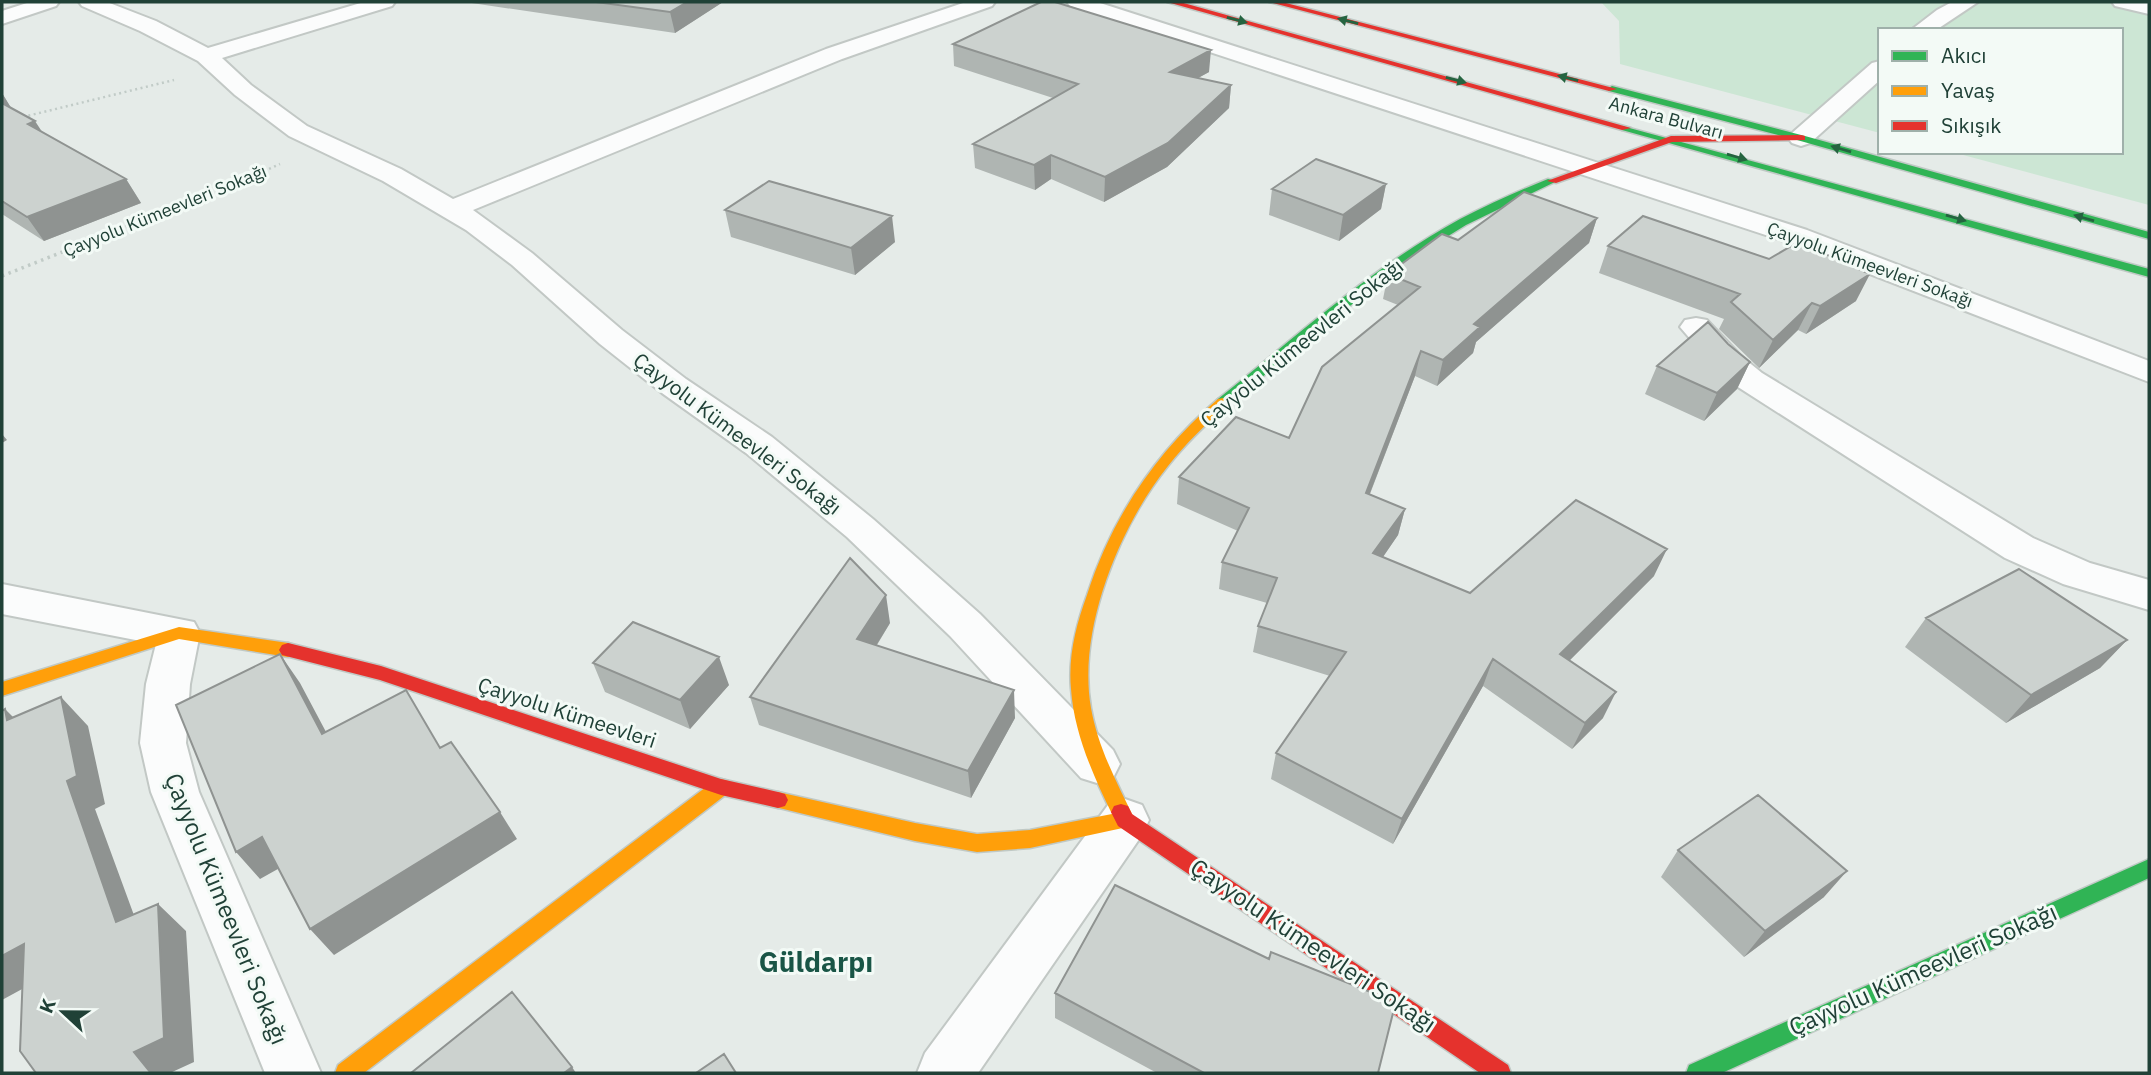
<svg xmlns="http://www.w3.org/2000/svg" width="2151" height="1075" viewBox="0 0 2151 1075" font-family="'IBM Plex Sans',sans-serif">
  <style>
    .green { fill: #cce6d4 }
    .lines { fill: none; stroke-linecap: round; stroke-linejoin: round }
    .street-casing { stroke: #c2c8c5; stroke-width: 4 }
    .fast-casing { stroke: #c0c9c5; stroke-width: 3 }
    .slow-casing { stroke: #c0c9c5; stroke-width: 3 }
    .jam-casing { stroke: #c0c9c5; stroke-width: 3 }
    .path-far1 { stroke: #c1cbc7; stroke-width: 2.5; stroke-dasharray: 2 3.5; stroke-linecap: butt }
    .path { stroke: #c1cbc7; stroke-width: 3.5; stroke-dasharray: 2.5 4.5; stroke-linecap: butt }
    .street { fill: #fbfcfc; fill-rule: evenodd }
    .fast { fill: #30b455; fill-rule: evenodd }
    .slow { fill: #ff9f0a; fill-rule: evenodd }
    .jam { fill: #e5322d; fill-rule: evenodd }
    .wall { fill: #afb5b2 }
    .shaded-wall { fill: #8f9391 }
    .building { fill: #ccd2cf; stroke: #8f9391; stroke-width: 2 }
    .oneway { fill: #256440 }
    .labels { text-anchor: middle; stroke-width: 6; stroke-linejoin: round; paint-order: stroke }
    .far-street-label { font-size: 18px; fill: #204137; stroke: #f3faf6 }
    .street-label { font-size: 21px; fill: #204137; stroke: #f3faf6 }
    .near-street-label { font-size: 24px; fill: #204137; stroke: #f3faf6 }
    .near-quarter-label { font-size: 28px; font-weight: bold; fill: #195546; stroke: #f3faf6 }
  </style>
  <rect width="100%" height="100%" fill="#e5ebe8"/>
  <path class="green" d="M 1601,2 L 2149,2 L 2149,205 L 1952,152 L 2121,152 L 2121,30 L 1880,30 L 1880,133 L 1620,64 L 1619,21 Z"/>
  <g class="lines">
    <defs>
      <path id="street" d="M 30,2 L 59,2 L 56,6 L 2,24 L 2,11 Z
        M 79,2 L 107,2 L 156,21 L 208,48 L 364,2 L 395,2 L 392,6 L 222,58 L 251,85 L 307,126 L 401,169 L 453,199 L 826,49 L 966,2 L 995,2 L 992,6 L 842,59 L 473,210 L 532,253 L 622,330 L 686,379 L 772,437 L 873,519 L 980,614 L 1113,750 L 1120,764 L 1113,778 L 1097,783 L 1081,778 L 950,636 L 847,537 L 746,453 L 662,393 L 600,344 L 512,265 L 466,230 L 383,181 L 289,136 L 235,95 L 198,61 L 140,31 L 82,6 Z
        M 1067,2 L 1097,2 L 1807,230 L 2149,361 L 2149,382 L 1787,242 L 1070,6 Z
        M 1952,2 L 1978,2 L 1936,30 L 1911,30 L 1937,10 Z
        M 2112,2 L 2149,2 L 2149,14 L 2115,6 Z
        M 1880,61 L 1880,80 L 1810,143 L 1801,146 L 1792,143 L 1788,138 L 1792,133 L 1872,63 Z
        M 1696,318 L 1707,320 L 1741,356 L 1762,373 L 2033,538 L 2090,563 L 2149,580 L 2149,610 L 2063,584 L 2005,558 L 1738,387 L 1717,370 L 1680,327 L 1685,320 Z
        M 2,584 L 194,622 L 200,633 L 190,684 L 186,743 L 199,792 L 321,1073 L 265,1073 L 151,792 L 140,743 L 146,684 L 156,644 L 2,614 Z
        M 1125,799 L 1142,805 L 1149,820 L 1142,835 L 978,1073 L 917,1073 L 925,1053 L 1108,805 Z"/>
      <path id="fast" d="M 1612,86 L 1805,136 L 2149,232 L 2149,239 L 1797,140 L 1609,91 L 1607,89 Z
        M 1622,126 L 2149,269 L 2149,277 L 1622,130 Z
        M 1548,179 L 1557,181 L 1466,225 L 1424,251 L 1343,311 L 1228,405 L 1218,405 L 1216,402 L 1218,399 C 1296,337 1372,267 1460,219 C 1489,204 1518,191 1548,179 Z
        M 2149,859 L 2149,878 L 1722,1073 L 1686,1073 L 1689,1065 Z"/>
      <path id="slow" d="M 1223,398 L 1230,402 L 1228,405 C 1206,424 1186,443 1168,466 C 1120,526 1077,629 1091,708 C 1098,748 1118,785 1135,820 L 1132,826 L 1030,848 L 977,852 L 915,841 L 771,806 L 768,800 L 771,794 L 778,792 L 915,823 L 977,834 L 1030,830 L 1112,814 C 1093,775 1074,733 1071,689 C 1068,656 1076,625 1087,595 C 1112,517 1156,452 1218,399 Z
        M 179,627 L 288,643 L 294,645 L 297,650 L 294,655 L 288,657 L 179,639 L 2,696 L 2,682 Z
        M 721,779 L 728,781 L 731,787 L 728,793 L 364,1073 L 335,1073 L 338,1065 L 714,781 Z"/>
      <path id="jam" d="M 1167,2 L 1180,2 L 1631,128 L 1622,130 Z
        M 1269,2 L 1282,2 L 1617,89 L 1609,91 Z
        M 1801,135 L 1805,136 L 1805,140 L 1672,142 L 1556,183 L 1547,181 L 1671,136 Z
        M 288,643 L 381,666 L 721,779 L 778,792 L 785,794 L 788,800 L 785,806 L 778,808 L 721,795 L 380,680 L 282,655 L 279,650 L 282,645 Z
        M 1121,804 L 1128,806 L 1132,814 L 1508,1065 L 1511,1073 L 1480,1073 L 1118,826 L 1111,812 L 1114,806 Z"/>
    </defs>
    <use href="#street" class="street-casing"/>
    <use href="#fast" class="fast-casing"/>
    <use href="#slow" class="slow-casing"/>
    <use href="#jam" class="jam-casing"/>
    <path class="path-far1" d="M 23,117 L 174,80
      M 249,178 L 280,164"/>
    <path class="path" d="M 2,276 L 253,176"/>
    <use href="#street" class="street"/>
    <use href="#fast" class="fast"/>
    <use href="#slow" class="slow"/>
    <use href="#jam" class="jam"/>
  </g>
  <path class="wall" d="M 465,2 L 723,2 L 675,33 Z
    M 953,44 L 1209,72 L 1198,78 L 1231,85 L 1229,108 L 1167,167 L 1104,202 L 1051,179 L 1035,190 L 975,168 L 973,144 L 1053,98 L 954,66 Z
    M 2,93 L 11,108 L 42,132 L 126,179 L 141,203 L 44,241 L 2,214 Z
    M 1386,184 L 1381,209 L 1339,241 L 1269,215 L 1272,189 Z
    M 725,210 L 895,242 L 855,275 L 731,237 Z
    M 1597,218 L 1589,243 L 1476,342 L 1473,353 L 1437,386 L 1415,376 L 1370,494 L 1405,509 L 1398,535 L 1383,557 L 1470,593 L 1654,576 L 1569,661 L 1603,718 L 1572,749 L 1483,686 L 1393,844 L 1271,779 L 1276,753 L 1330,676 L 1253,652 L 1258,626 L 1267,603 L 1219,589 L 1222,562 L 1238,531 L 1177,504 L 1179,477 L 1289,438 L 1398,305 L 1383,299 L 1388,274 L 1458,240 Z
    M 1608,246 L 1856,301 L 1806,334 L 1798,330 L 1759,368 L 1719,329 L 1724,319 L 1599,273 Z
    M 1728,344 L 1750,362 L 1737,389 L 1704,421 L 1645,394 L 1657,366 Z
    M 1926,618 L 2127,640 L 2100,668 L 2006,723 L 1905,647 Z
    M 890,623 L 877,645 L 1015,718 L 971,798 L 759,725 L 750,697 Z
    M 593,663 L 729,685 L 690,729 L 605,692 Z
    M 1678,850 L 1824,897 L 1744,957 L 1661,877 Z
    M 1269,959 L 1378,1073 L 1157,1073 L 1055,1018 L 1055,993 Z"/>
  <path class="shaded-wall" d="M 687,2 L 723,2 L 675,33 L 670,12 Z
    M 1211,50 L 1209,72 L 1169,94 L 1170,72 Z
    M 1231,85 L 1229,108 L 1167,167 L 1104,202 L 1105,177 Z
    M 2,93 L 13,111 L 2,115 Z
    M 35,121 L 50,144 L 28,124 Z
    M 1051,155 L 1051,179 L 1035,190 L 1034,165 Z
    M 126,179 L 141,203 L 44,241 L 27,217 Z
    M 1386,184 L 1381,209 L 1339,241 L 1343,215 Z
    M 892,216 L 895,242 L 855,275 L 851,248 Z
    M 1597,218 L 1589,243 L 1476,342 L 1473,353 L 1437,386 L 1443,360 L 1474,324 Z
    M 1870,274 L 1856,301 L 1806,334 L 1820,306 Z
    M 1812,303 L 1798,330 L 1759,368 L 1773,340 Z
    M 1421,351 L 1415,376 L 1360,519 L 1366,493 Z
    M 1750,362 L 1737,389 L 1704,421 L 1717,393 Z
    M 2,434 L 7,440 L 2,443 Z
    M 1405,509 L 1398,535 L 1367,580 L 1373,553 Z
    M 1667,549 L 1654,576 L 1549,681 L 1560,654 Z
    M 886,595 L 890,623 L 863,667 L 857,639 Z
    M 2127,640 L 2100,668 L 2006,723 L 2031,695 Z
    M 280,654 L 300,683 L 342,762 L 322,734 Z
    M 719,657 L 729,685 L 690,729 L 680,700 Z
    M 1493,659 L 1483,686 L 1393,844 L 1402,819 Z
    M 1014,690 L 1015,718 L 971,798 L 968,771 Z
    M 1616,692 L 1603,718 L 1572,749 L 1585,723 Z
    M 61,697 L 88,726 L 105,804 L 95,809 L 146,948 L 116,922 L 67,781 Z
    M 5,709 L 34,738 L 7,720 Z
    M 500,812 L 517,839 L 334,955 L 310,929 Z
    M 262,837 L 285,865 L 260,879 L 236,852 Z
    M 1847,871 L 1824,897 L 1744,957 L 1765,931 Z
    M 158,904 L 186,931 L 194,1062 L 170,1073 L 151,1073 L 134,1052 Z
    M 24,944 L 57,970 L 2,1000 L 2,956 Z
    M 572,1067 L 576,1073 L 564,1073 Z"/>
  <path class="building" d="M 596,2 L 687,2 L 670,12 Z
    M 1041,2 L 1055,2 L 1211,50 L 1170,72 L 1231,85 L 1168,143 L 1105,177 L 1051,155 L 1034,165 L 973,144 L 1078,84 L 953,44 Z
    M 2,103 L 35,121 L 28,124 L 126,179 L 27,217 L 2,201 Z
    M 1316,159 L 1386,184 L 1343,215 L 1272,189 Z
    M 769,181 L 892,216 L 851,248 L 725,210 Z
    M 1524,192 L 1597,218 L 1474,324 L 1480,327 L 1443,360 L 1421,351 L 1366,493 L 1405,509 L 1373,553 L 1470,593 L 1576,500 L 1667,549 L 1560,654 L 1616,692 L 1585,723 L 1493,659 L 1402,819 L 1276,753 L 1346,652 L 1258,626 L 1277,578 L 1222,562 L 1249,508 L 1179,477 L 1236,417 L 1289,438 L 1322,367 L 1420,287 L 1388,274 L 1442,234 L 1458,240 Z
    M 1643,216 L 1769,259 L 1798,242 L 1870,274 L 1820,306 L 1812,303 L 1773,340 L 1731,302 L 1740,294 L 1608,246 Z
    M 1708,322 L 1728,344 L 1750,362 L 1717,393 L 1657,366 Z
    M 850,558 L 886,595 L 857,639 L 1014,690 L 968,771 L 750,697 Z
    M 2019,569 L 2127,640 L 2031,695 L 1926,618 Z
    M 633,622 L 719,657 L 680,700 L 593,663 Z
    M 280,654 L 322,734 L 406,690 L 440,748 L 451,742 L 500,812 L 310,929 L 262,837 L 236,852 L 176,705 Z
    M 61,697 L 77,776 L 67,781 L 116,922 L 158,904 L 164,1038 L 134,1052 L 151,1073 L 36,1073 L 20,1051 L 24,944 L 2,956 L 2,711 L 5,709 L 7,720 Z
    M 1758,795 L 1847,871 L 1765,931 L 1678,850 Z
    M 1115,885 L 1269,959 L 1271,952 L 1383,997 L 1395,1005 L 1378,1073 L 1204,1073 L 1055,993 Z
    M 512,992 L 572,1067 L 564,1073 L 411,1073 Z
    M 724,1054 L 736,1073 L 696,1073 Z"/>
  <defs><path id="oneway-solid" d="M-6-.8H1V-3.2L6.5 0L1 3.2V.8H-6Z" transform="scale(1.75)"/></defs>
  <g class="oneway">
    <use href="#oneway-solid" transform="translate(1237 20) rotate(15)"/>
    <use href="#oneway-solid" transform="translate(1348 21) rotate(-166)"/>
    <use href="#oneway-solid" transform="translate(1568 78) rotate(-166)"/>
    <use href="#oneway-solid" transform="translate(1456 80) rotate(15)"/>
    <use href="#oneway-solid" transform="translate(1841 149) rotate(-164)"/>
    <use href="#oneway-solid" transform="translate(1737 157) rotate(16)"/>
    <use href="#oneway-solid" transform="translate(1956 218) rotate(16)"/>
    <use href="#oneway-solid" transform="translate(2084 218) rotate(-164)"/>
  </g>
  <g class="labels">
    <g class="far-street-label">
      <text transform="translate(1666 118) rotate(15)" y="6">Ankara Bulvarı</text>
      <text transform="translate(165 211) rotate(-22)" y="6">Çayyolu Kümeevleri Sokağı</text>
      <text transform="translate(1870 265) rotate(20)" y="6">Çayyolu Kümeevleri Sokağı</text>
    </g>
    <g class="street-label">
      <text transform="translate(1302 343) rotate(-39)" y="7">Çayyolu Kümeevleri Sokağı</text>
      <text transform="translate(737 434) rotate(37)" y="7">Çayyolu Kümeevleri Sokağı</text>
      <text transform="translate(567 713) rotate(18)" y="7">Çayyolu Kümeevleri</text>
    </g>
    <g class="near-street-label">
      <text transform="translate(226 909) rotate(68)" y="8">Çayyolu Kümeevleri Sokağı</text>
      <text transform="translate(1313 946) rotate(34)" y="8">Çayyolu Kümeevleri Sokağı</text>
      <text transform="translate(1923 970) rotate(-24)" y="8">Çayyolu Kümeevleri Sokağı</text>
    </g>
    <g class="near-quarter-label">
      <text x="816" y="972">Güldarpı</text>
    </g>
  </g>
  <rect width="2151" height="1075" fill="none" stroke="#204137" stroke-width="7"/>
  <rect x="1878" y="28" width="245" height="126" fill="#f3faf6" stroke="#9fb0aa" stroke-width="2"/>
  <rect x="1892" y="51" width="35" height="10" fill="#30b455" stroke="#9fb0aa" stroke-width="2"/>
  <text x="1941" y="63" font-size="21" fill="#204137">Akıcı</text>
  <rect x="1892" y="86" width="35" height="10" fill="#ff9f0a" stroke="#9fb0aa" stroke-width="2"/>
  <text x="1941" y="98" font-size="21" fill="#204137">Yavaş</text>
  <rect x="1892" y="121" width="35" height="10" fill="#e5322d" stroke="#9fb0aa" stroke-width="2"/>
  <text x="1941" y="133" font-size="21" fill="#204137">Sıkışık</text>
  <g transform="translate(63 1012) rotate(292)" stroke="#f3faf6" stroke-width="5" paint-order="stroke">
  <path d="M0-5L12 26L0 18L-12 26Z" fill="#204137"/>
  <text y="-10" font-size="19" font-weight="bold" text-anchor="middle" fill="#204137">K</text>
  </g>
</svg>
